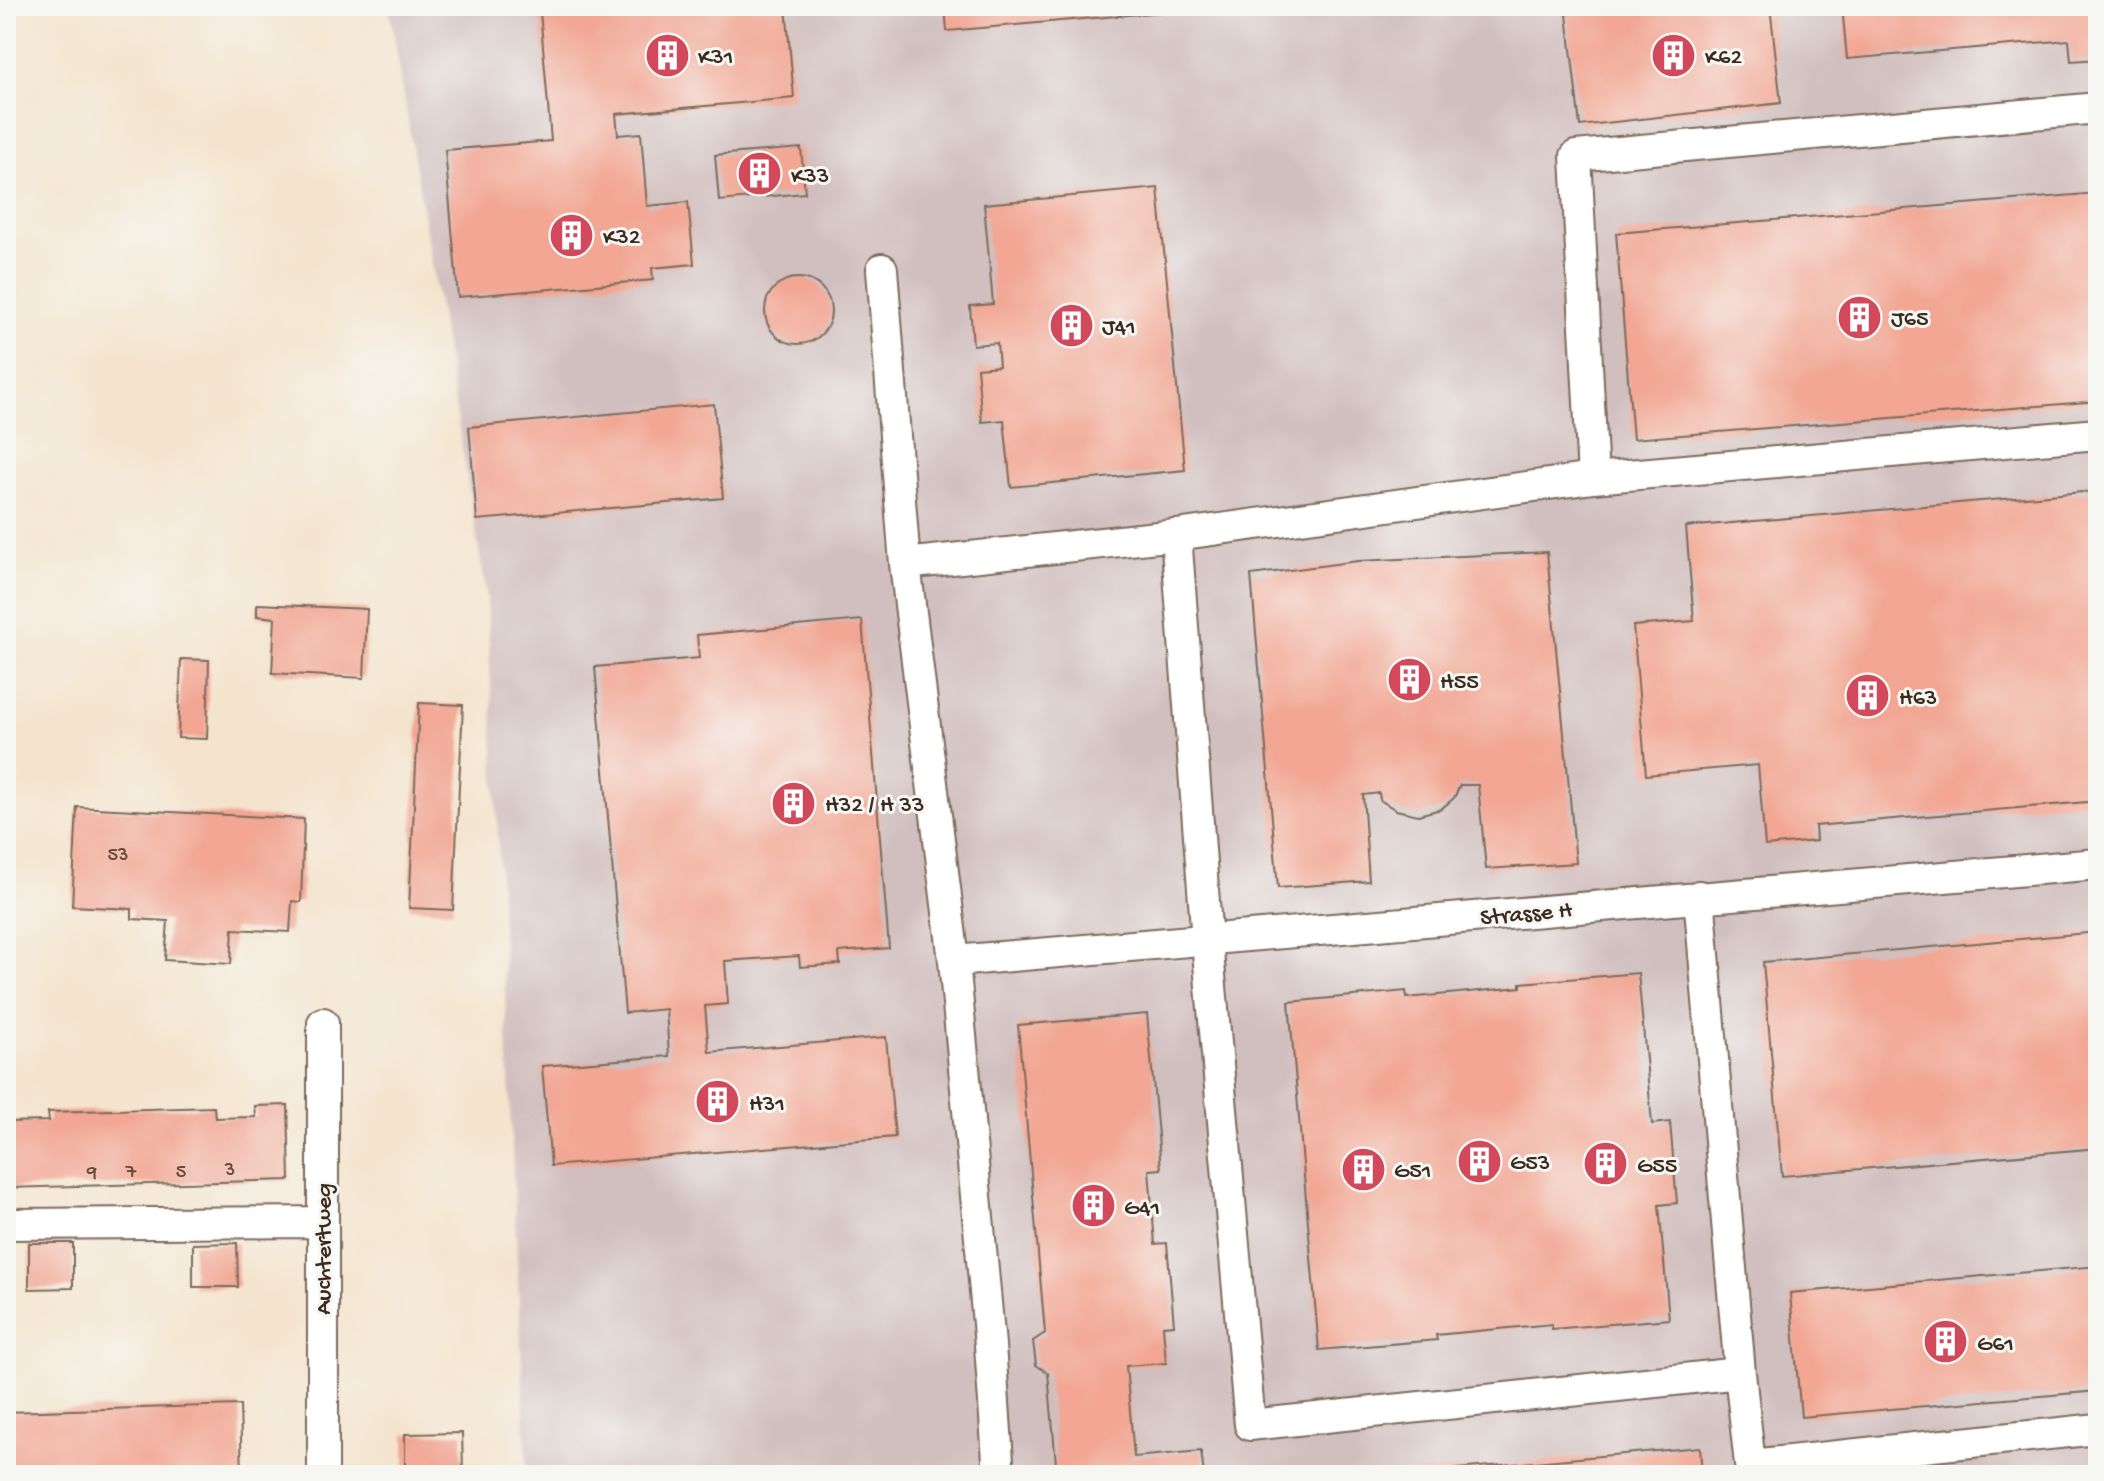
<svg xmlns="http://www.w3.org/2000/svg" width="2104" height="1481" viewBox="0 0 2104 1481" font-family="'Gochi Hand',sans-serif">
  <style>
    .industrial { fill: #d1bfbf }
    .building { fill: #f2a693 }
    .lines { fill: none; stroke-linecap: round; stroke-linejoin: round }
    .service-casing { stroke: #7c6b5c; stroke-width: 34 }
    .service { stroke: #fff; stroke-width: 30 }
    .labels { text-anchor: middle; stroke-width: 6; stroke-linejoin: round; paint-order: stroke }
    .number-label { font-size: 20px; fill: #69493b }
    .poi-label { font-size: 24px; fill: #3b2a1e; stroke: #f6f6f2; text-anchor: start }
    .street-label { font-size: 24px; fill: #3b2a1e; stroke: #f6f6f2 }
  </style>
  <rect width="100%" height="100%" fill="#f6f6f2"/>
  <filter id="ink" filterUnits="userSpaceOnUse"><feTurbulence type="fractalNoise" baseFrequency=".0125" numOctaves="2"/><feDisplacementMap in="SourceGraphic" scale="16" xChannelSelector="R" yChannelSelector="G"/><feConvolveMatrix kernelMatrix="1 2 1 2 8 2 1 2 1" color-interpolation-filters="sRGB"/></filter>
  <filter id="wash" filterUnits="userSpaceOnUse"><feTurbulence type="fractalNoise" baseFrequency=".006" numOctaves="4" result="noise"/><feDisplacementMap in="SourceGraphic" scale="32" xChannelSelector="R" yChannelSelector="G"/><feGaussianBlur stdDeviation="1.8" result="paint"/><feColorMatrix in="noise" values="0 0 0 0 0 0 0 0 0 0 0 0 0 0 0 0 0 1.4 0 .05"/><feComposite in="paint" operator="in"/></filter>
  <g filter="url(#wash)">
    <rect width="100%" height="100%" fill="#f4e4ce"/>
    <path class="industrial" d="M 389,6 L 2098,6 L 2098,1475 L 527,1475 L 487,598 Z"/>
    <g id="blocks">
      <path class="building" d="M 599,6 L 786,6 L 794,98 L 616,114 L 618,135 L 641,133 L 647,206 L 688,202 L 694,264 L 652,268 L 653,280 L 458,297 L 445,150 L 551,141 L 540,11 Z
        M 945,6 L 1206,6 L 1206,8 L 947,31 Z
        M 1566,6 L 1770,6 L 1781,103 L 1580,126 Z
        M 1842,6 L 2098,6 L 2098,59 L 2071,61 L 2069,40 L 1847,59 Z
        M 801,148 L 805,193 L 719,201 L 715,155 Z
        M 1158,188 L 1185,470 L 1011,487 L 1004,420 L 982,422 L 977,368 L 999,366 L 997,343 L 973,345 L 970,306 L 993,304 L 984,204 Z
        M 2098,193 L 2098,401 L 1633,439 L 1616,233 Z
        M765 311a33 33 0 1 1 66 0a33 33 0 1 1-66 0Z
        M 714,404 L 723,498 L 477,520 L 469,427 Z
        M 2092,477 L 2098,477 L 2098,801 L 1815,826 L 1816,841 L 1765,846 L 1758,765 L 1646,775 L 1633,626 L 1694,621 L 1686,527 L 2094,491 Z
        M 1547,552 L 1576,863 L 1486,869 L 1478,785 L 1460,785 L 1454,798 L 1441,809 L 1418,815 L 1396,810 L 1380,800 L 1379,793 L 1363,795 L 1369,881 L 1278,888 L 1251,575 L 1358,561 Z
        M 257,604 L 367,609 L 364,678 L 272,673 L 275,618 L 257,616 Z
        M 862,620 L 889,948 L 839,952 L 840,964 L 800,967 L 799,956 L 725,961 L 728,1004 L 705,1006 L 709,1052 L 886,1037 L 895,1137 L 551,1166 L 542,1066 L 669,1056 L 666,1009 L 625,1013 L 595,667 L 699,658 L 697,635 Z
        M 181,659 L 209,660 L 207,739 L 178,738 Z
        M 419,703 L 463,705 L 453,910 L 409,908 Z
        M 77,807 L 304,819 L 301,902 L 292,901 L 290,932 L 233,929 L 231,964 L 165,960 L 168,921 L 132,919 L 132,909 L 72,906 Z
        M 2098,932 L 2098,1148 L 1782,1176 L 1763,962 Z
        M 1638,973 L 1652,1124 L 1670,1122 L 1677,1203 L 1659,1205 L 1669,1319 L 1552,1329 L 1552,1324 L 1436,1335 L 1437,1340 L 1319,1350 L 1289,1002 L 1406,991 L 1407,998 L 1521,987 L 1521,983 Z
        M 1147,1014 L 1161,1169 L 1149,1170 L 1155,1244 L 1167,1243 L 1174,1325 L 1163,1326 L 1166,1363 L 1126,1366 L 1134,1457 L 1201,1451 L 1204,1475 L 1057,1475 L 1048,1373 L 1036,1365 L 1033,1341 L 1045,1333 L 1018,1025 Z
        M 288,1105 L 290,1180 L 6,1188 L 6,1122 L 49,1121 L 48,1112 L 214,1107 L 215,1118 L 256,1117 L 255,1106 Z
        M 29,1243 L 73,1243 L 73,1288 L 29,1289 Z
        M 237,1243 L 238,1287 L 193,1287 L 193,1244 Z
        M 2098,1266 L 2098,1391 L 1801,1417 L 1790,1293 Z
        M 240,1405 L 242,1475 L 6,1475 L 6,1412 Z
        M 462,1433 L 463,1472 L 405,1473 L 405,1434 Z
        M 1700,1447 L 1702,1475 L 1413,1475 L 1413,1473 Z"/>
    </g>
  </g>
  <g filter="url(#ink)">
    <use href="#blocks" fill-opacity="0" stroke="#7c6b5c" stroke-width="2"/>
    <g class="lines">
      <defs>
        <path id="service" d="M 2098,108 L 1576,156 L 1593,478 L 2098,434
          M 882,269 L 905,564 L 954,961 L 990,1345 L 999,1475
          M 1176,535 L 1207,941 L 1250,1425 L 1740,1373
          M 905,564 L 1176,535 L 1593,478
          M 1699,896 L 1740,1373 L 1750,1465 L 2098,1429
          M 954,961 C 1336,931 1717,895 2098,864
          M 6,1224 L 322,1222
          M 323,1475 L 323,1023"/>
      </defs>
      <use href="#service" class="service-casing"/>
      <use href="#service" class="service"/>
    </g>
  </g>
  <defs>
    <symbol id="building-disc" viewBox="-11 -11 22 22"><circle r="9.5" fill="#d1495b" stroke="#f6f6f2"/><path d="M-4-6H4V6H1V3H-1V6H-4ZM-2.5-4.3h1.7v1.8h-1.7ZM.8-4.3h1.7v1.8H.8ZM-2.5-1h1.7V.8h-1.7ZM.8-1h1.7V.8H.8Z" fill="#fff"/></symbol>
  </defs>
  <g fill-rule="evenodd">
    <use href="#building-disc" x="642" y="30" width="51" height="51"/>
    <use href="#building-disc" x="1648" y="30" width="51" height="51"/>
    <use href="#building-disc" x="734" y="148" width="51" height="51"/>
    <use href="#building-disc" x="546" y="210" width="51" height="51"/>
    <use href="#building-disc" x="1834" y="292" width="51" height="51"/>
    <use href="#building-disc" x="1046" y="300" width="51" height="51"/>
    <use href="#building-disc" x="1384" y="654" width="51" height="51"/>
    <use href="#building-disc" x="1842" y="670" width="51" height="51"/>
    <use href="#building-disc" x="768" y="778" width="51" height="51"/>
    <use href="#building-disc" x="692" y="1076" width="51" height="51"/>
    <use href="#building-disc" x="1454" y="1136" width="51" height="51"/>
    <use href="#building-disc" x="1580" y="1138" width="51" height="51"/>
    <use href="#building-disc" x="1338" y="1144" width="51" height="51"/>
    <use href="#building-disc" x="1068" y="1180" width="51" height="51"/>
    <use href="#building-disc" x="1920" y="1316" width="51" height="51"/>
  </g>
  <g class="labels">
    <g class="number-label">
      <text x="118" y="860">53</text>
      <text x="230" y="1175">3</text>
      <text x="131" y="1177">7</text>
      <text x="181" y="1177">5</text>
      <text x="92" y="1178">9</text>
    </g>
    <g class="poi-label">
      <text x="698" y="63">K31</text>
      <text x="1705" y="63">K62</text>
      <text x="791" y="182">K33</text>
      <text x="603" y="243">K32</text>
      <text x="1891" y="325">J65</text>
      <text x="1102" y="333">J41</text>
      <text x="1440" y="688">H55</text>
      <text x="1899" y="704">H63</text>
      <text x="825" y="811">H32 / H 33</text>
      <text x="749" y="1110">H31</text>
      <text x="1510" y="1169">G53</text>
      <text x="1637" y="1172">G55</text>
      <text x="1394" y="1177">G51</text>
      <text x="1124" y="1214">G41</text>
      <text x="1977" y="1350">G61</text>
    </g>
    <g class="street-label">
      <text transform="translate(1526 912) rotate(-5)" y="8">Strasse H</text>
      <text transform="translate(322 1249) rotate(-90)" y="8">Auchtertweg</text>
    </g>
  </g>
  <rect width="2104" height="1481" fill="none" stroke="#f6f6f2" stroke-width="32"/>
</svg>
